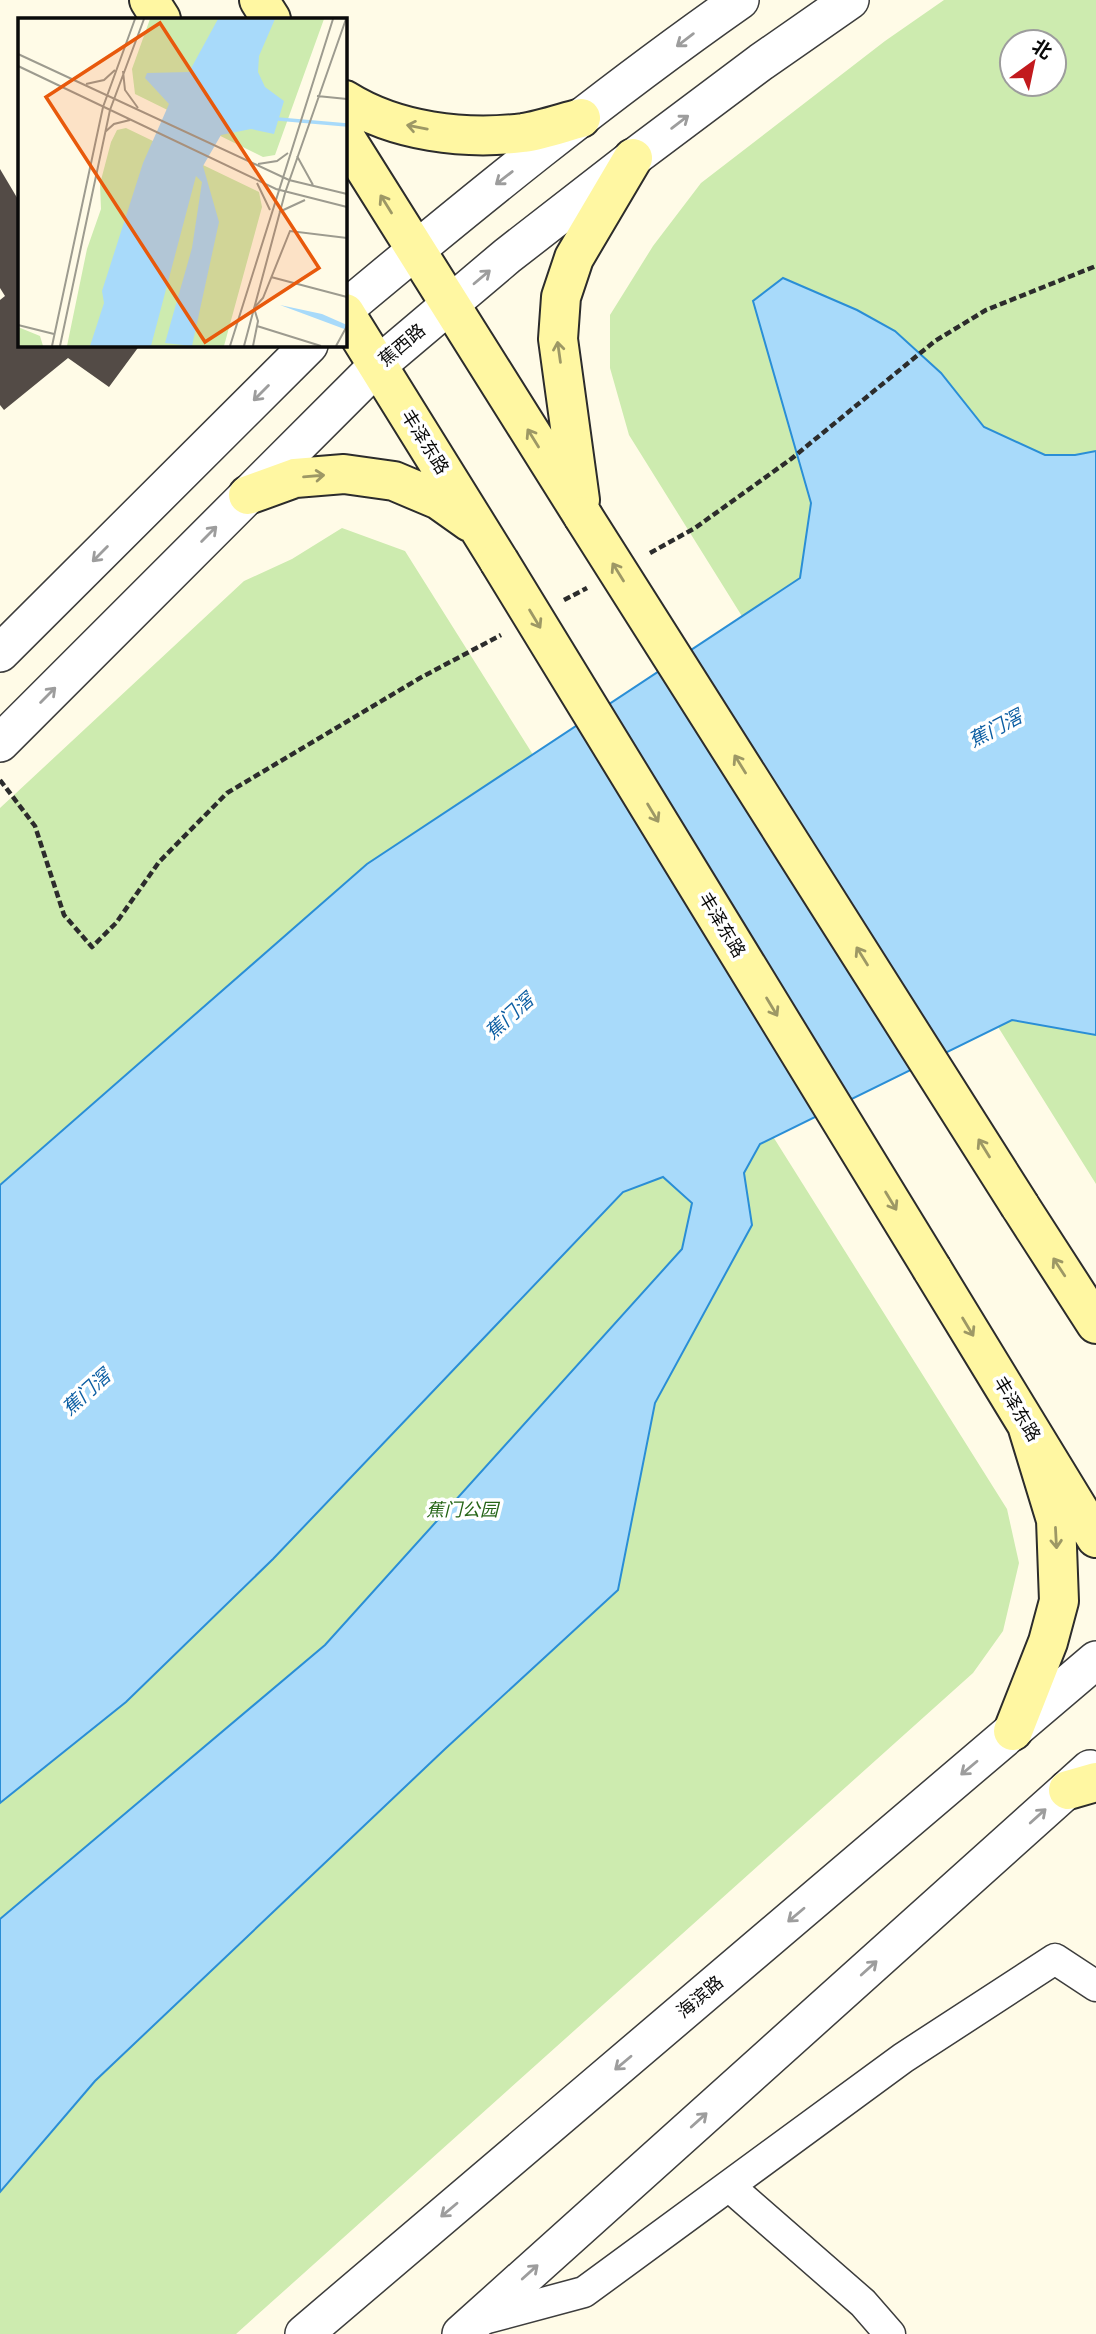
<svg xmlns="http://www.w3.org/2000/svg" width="1096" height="2334" viewBox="0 0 1096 2334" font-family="'Roboto Serif','Noto Sans SC',serif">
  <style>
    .green { fill: #cdebaf; fill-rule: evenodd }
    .water { fill: #a8dafa; stroke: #2a8ed6; stroke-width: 2 }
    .building { fill: #534b46 }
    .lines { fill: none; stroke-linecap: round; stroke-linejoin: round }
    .minor-casing { stroke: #3d3d3d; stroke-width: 33 }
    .tertiary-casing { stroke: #3d3d3d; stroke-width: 40 }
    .secondary-casing { stroke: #2c2c2c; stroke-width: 42 }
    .path { stroke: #2c2c2c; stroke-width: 4.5; stroke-dasharray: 7 3.5; stroke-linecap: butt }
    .minor { stroke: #fff; stroke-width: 30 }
    .tertiary { stroke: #fff; stroke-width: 37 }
    .secondary { stroke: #fff7a2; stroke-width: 38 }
    .secondary-bridge-casing { stroke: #2c2c2c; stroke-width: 42; stroke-linecap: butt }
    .secondary-bridge { stroke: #fff7a2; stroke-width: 38 }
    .oneway { stroke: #9d9d9d }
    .oneway2 { stroke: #9d9865 }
    .labels { text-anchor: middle; stroke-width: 7; stroke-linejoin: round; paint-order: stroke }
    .street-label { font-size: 18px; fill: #0a0a0a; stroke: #fff }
    .park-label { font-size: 18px; font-style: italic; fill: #266517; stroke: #fff }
    .water-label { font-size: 19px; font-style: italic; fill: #0c5ea3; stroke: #fff }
    .inset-river { fill: none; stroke: #a8dafa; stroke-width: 3.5 }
    .inset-road { fill: none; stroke: #9d9b8f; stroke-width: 2 }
    .view { fill: #e8590c; fill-opacity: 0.15; stroke: #e8590c; stroke-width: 3.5 }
    .inset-edge { fill: none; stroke: #0a0a0a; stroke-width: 3.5 }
  </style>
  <rect width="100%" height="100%" fill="#fffbe7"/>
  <path class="green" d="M 944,0 L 1096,0 L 1096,1184 L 629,435 L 610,368 L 610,315 L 653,246 L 701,183 L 885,41 ZM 1012,42 L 1054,42 L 1054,84 L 1012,84 Z
    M 342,528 L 405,551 L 1007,1509 L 1019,1563 L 1003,1631 L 973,1673 L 236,2334 L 0,2334 L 0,808 L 244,581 L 292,559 Z"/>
  <path class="water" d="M 783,278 L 857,310 L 895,331 L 941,373 L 984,427 L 1045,455 L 1075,455 L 1096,451 L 1096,1035 L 1012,1020 L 760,1144 L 744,1173 L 752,1225 L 655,1403 L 618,1590 L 445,1749 L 95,2081 L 0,2192 L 0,1919 L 325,1645 L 682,1249 L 692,1203 L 663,1177 L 623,1192 L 273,1559 L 126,1702 L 0,1803 L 0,1185 L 367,864 L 800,578 L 811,503 L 753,301 Z"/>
  <path class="building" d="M 0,169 L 19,201 L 19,345 L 140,345 L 109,387 L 68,358 L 4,410 L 0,405 L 0,300 L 5,296 L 0,288 Z"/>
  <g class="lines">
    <defs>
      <path id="minor" d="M 729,2186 L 863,2303 L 890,2334
        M 476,2321 L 584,2292 L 903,2058 L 1055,1959 L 1096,1986"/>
      <path id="tertiary" d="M 345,309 C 473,202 603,96 740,0
        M 0,653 L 309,345
        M 0,743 L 377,366 L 507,256 L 633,158 L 761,62 L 850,0
        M 304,2334 L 1096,1660
        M 461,2334 L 1090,1769"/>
      <path id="secondary" d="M 149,0 L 161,19
        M 259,0 L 271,19
        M 345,100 C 396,132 464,140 523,133 C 542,130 562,123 581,118
        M 345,137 L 583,516
        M 345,313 L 499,561
        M 248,495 L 295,478 L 344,474 L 394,481 L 439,500 L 470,522
        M 580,500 L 558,339 L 561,297 L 574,258 L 633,158
        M 1020,1206 L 1096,1324
        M 932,1269 L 1096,1538
        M 1013,1731 L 1048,1642 L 1059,1601 L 1056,1520 L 1027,1425
        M 1068,1790 L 1096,1782"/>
    </defs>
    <use href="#minor" class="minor-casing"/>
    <use href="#tertiary" class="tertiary-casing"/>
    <use href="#secondary" class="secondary-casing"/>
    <path class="path" d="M 650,553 L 695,528 L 791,459 L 935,341 L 986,310 L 1096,266
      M 564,600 L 587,588
      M 0,780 L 35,826 L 64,915 L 92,947 L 116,923 L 159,862 L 227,793 L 420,678 L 501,635"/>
    <use href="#minor" class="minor"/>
    <use href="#tertiary" class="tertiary"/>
    <use href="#secondary" class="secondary"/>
    <defs>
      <path id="secondary-bridge" d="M 583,516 L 1020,1206
        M 499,561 L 932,1269"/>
    </defs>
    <use href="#secondary-bridge" class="secondary-bridge-casing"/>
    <use href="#secondary-bridge" class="secondary-bridge"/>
  </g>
  <defs><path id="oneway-shaft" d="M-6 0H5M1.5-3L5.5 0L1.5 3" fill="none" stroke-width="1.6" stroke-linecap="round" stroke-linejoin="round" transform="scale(1.75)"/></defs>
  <g class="oneway">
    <use href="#oneway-shaft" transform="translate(685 40) rotate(143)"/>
    <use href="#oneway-shaft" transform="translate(680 122) rotate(-37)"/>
    <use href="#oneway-shaft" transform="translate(504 178) rotate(142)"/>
    <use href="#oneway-shaft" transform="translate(482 277) rotate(-40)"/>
    <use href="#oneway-shaft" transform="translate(261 393) rotate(135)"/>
    <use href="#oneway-shaft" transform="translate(209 534) rotate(-45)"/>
    <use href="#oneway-shaft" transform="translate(100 554) rotate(135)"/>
    <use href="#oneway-shaft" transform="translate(48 695) rotate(-45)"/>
    <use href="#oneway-shaft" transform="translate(969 1768) rotate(140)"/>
    <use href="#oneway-shaft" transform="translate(1038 1816) rotate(-42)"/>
    <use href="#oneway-shaft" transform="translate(796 1915) rotate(140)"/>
    <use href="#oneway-shaft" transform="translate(869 1968) rotate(-42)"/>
    <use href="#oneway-shaft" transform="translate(623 2063) rotate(140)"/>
    <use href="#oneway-shaft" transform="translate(699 2120) rotate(-42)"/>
    <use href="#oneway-shaft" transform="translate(449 2210) rotate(140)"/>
    <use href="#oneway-shaft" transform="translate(530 2272) rotate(-42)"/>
  </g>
  <g class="oneway2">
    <use href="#oneway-shaft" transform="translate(417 127) rotate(-169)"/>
    <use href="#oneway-shaft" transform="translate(386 204) rotate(-122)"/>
    <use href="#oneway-shaft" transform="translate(559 352) rotate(-98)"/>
    <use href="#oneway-shaft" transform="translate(533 438) rotate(-122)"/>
    <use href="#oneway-shaft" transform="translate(314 476) rotate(-5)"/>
    <use href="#oneway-shaft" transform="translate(618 572) rotate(-122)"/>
    <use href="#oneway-shaft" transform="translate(535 619) rotate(59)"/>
    <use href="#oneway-shaft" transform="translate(740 764) rotate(-122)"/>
    <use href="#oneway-shaft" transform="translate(653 813) rotate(59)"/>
    <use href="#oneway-shaft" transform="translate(862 956) rotate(-122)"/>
    <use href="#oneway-shaft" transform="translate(772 1007) rotate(59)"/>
    <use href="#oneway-shaft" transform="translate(984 1148) rotate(-122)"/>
    <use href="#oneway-shaft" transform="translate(891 1201) rotate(59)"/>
    <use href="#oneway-shaft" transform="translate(1059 1267) rotate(-123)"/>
    <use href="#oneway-shaft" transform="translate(968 1327) rotate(59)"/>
    <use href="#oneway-shaft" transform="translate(1056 1538) rotate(87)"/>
  </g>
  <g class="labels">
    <g class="street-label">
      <text transform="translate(402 345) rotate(-40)" y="6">蕉西路</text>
      <text transform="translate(425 442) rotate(58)" y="6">丰泽东路</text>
      <text transform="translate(722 925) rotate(59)" y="6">丰泽东路</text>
      <text transform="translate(1017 1409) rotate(59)" y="6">丰泽东路</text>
      <text transform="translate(700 1997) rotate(-40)" y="6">海滨路</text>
    </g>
    <g class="park-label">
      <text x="462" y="1516">蕉门公园</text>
    </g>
    <g class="water-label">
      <text transform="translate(995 728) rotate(-28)" y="7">蕉门滘</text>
      <text transform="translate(509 1016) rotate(-42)" y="7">蕉门滘</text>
      <text transform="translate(86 1392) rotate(-42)" y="7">蕉门滘</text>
    </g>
  </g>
  <g transform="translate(18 18)">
    <rect width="329" height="329" fill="#fffbe7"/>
    <path d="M 132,1 L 306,1 L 257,137 L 245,139 L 117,76 L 114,51 ZM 108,110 L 241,174 L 244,189 L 206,328 L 49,328 L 69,231 L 83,191 L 82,166 L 93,124 L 99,112 ZM 0,309 L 22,318 L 25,328 L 0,328 Z" fill="#cdebaf"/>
    <path d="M 200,1 L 257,1 L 241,38 L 240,54 L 247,69 L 266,83 L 256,116 L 233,111 L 203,117 L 185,148 L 201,204 L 174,328 L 147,325 L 174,230 L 184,164 L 178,158 L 133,328 L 72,328 L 86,285 L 84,273 L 125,145 L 151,86 L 127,60 L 129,55 L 171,54 ZM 262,287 L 304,296 L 329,307 L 329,312 Z" fill="#a8dafa"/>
    <path class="inset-river" d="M 260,101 L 329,107"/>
    <path class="inset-road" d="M 0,36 L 271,162 L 329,176M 0,48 L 258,171 L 329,189M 105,53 L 107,72 L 120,90M 68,66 L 86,62 L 97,52M 299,78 L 329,81M 87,114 L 96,106 L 112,102M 279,138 L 295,167M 240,146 L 259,143 L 270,135M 239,165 L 252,192M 261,194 L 287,182M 253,259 L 329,279M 0,307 L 36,316M 239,308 L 303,328M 34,328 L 85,89 L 117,1M 42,328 L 92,92 L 126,1M 212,328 L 315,1M 226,328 L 267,175 L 328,1M 235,328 L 240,303 L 236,290 L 245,280 L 272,213 L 329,220M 318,328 L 329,308"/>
    <path class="view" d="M 142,5 L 301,250 L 187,324 L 28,79 Z"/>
    <rect width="329" height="329" class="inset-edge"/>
  </g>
  <g transform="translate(1033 63) rotate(33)"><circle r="33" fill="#ffffff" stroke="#9d9d9d" stroke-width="2"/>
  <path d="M0-5L12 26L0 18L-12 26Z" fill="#c21a1e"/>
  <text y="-10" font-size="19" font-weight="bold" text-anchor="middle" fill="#0a0a0a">北</text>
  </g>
</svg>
